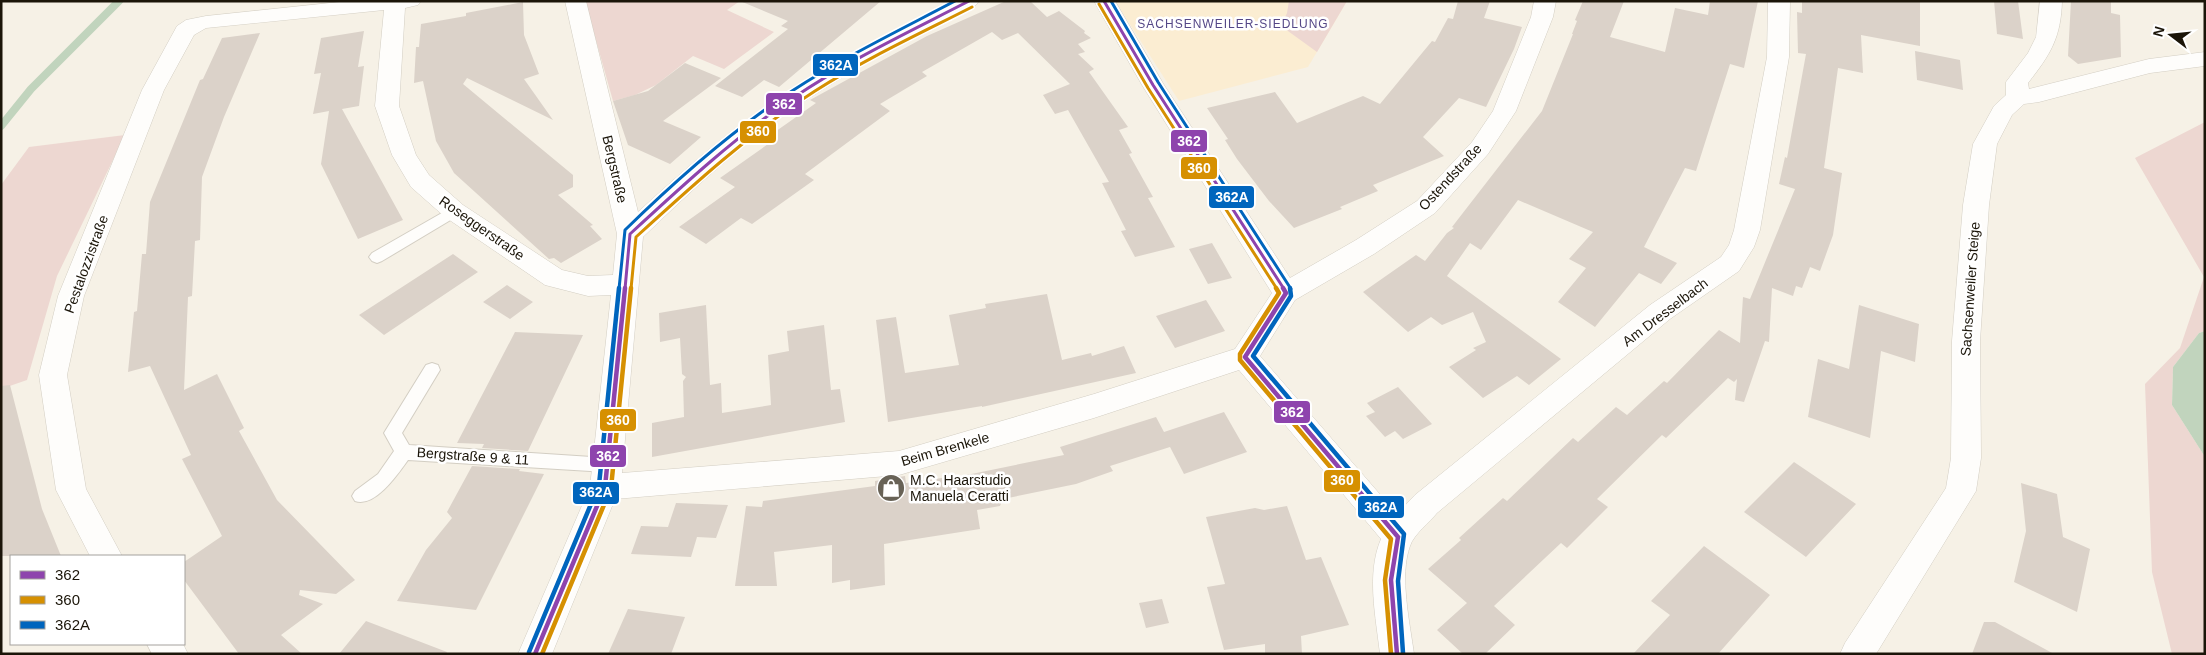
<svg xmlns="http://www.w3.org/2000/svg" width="2206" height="655" viewBox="0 0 2206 655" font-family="Helvetica,sans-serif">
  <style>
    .built { fill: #fbedd2 }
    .green { fill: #edd7d1 }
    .water { fill: #c1d4bd }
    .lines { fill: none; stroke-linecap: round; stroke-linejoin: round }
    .stream { stroke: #c1d4bd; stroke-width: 8 }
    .building { fill: #dbd2c9 }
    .service-casing { stroke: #d3cec3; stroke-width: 2 }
    .minor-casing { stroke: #d3cec3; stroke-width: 1 }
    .service { fill: #fefdfb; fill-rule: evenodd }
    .minor { fill: #fefdfb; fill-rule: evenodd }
    .bus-1-far1-casing { stroke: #fff; stroke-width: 6 }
    .bus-1-casing { stroke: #fff; stroke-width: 8 }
    .bus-2-far1-casing { stroke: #fff; stroke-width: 6 }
    .bus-2-casing { stroke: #fff; stroke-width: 8 }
    .bus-3-far1-casing { stroke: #fff; stroke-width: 6 }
    .bus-3-casing { stroke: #fff; stroke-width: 8 }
    .bus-1-far1 { stroke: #8e44ad; stroke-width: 3 }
    .bus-1 { stroke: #8e44ad; stroke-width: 4.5 }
    .bus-2-far1 { stroke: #d69001; stroke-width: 3 }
    .bus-2 { stroke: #d69001; stroke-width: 4.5 }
    .bus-3-far1 { stroke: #0065bd; stroke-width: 3 }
    .bus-3 { stroke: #0065bd; stroke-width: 4.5 }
    .labels { text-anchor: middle; stroke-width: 5; stroke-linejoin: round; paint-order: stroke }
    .far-neighbourhood-label { font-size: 12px; letter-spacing: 1px; fill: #544786; stroke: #fff }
    .street-label { font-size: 14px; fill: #1b1509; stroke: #fff }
    .poi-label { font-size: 14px; fill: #1b1509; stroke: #fff; text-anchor: start }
    .line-badge { stroke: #fff; stroke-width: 2 }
    .badge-label { font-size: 14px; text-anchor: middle; font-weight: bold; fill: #fff }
  </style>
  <rect width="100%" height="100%" fill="#f6f1e6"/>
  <path class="built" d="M 1115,1 L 1347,1 L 1308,67 L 1179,101 Z"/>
  <path class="green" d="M 585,1 L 740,1 L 727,10 L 774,32 L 724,69 L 693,56 L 656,85 L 635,95 L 613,101 Z
    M 1289,1 L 1347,1 L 1317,52 L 1281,26 L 1287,13 Z
    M 2205,122 L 2205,331 L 2199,333 L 2173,367 L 2172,405 L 2205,457 L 2205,654 L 2172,654 L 2152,572 L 2145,384 L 2180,348 L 2204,277 L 2135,158 Z
    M 125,135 L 57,276 L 27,380 L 1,389 L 1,185 L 29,147 Z"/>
  <path class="water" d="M 2205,331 L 2205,457 L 2172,405 L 2173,367 L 2199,333 Z"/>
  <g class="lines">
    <path class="stream" d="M 1,126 L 31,89 L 119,1"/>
  </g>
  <path class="building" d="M 740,1 L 881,1 L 779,87 L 764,80 L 742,97 L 715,86 L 788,29 L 781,26 L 788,21 Z
    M 1006,1 L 1030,1 L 1047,17 L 1059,11 L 1085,31 L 1084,33 L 1091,38 L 1078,44 L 1085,52 L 1078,54 L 1094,69 L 1089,72 L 1128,127 L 1119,130 L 1132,153 L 1129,154 L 1153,197 L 1148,198 L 1175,247 L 1135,257 L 1121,231 L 1126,230 L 1102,183 L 1109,182 L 1068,110 L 1055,114 L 1043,95 L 1070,84 L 1018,33 L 1002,40 L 992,32 L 922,72 L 927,76 L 880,104 L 890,111 L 805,174 L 814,180 L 752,224 L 741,218 L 706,244 L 679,227 L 735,187 L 720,178 L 778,137 L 772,134 L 816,103 L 810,100 L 927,36 Z
    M 1458,1 L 1490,1 L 1484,18 L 1522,27 L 1514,49 L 1486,107 L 1459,98 L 1423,137 L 1444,156 L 1373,185 L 1378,191 L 1340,207 L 1342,209 L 1294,228 L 1269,201 L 1237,159 L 1225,140 L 1228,139 L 1207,108 L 1275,92 L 1297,123 L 1363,96 L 1380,104 L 1432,41 L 1435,42 L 1448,18 L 1453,19 Z
    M 1583,1 L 1624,1 L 1610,37 L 1665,52 L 1675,8 L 1708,15 L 1710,1 L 1758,1 L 1744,68 L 1730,64 L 1696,171 L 1685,168 L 1644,247 L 1677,263 L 1661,284 L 1639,273 L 1595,327 L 1558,302 L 1586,268 L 1569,259 L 1593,232 L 1518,200 L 1481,250 L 1470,243 L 1447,276 L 1561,359 L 1529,385 L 1517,376 L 1483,398 L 1449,367 L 1476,350 L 1473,348 L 1486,342 L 1473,312 L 1442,325 L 1431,317 L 1408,332 L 1363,292 L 1416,255 L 1425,261 L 1447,233 L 1454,228 L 1452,227 L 1542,111 L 1573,34 L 1572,34 L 1577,21 L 1575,20 Z
    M 1802,1 L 1920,1 L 1920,46 L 1861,35 L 1863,73 L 1838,68 L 1824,168 L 1842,173 L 1833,235 L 1820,271 L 1810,267 L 1802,288 L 1796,286 L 1793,296 L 1772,288 L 1769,342 L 1765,341 L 1744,402 L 1735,400 L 1737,379 L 1734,382 L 1728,378 L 1666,438 L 1662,435 L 1597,499 L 1608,507 L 1567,548 L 1561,543 L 1494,606 L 1515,625 L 1485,654 L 1463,654 L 1437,630 L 1467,603 L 1428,569 L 1461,540 L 1459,538 L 1503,498 L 1507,501 L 1573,438 L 1578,442 L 1616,407 L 1627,415 L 1664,381 L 1667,383 L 1719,330 L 1740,343 L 1743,297 L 1750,299 L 1795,189 L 1779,184 L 1785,157 L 1787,158 L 1806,54 L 1798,53 L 1797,12 L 1802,13 Z
    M 1994,1 L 2018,1 L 2023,39 L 1997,34 Z
    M 2071,1 L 2111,1 L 2111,13 L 2120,15 L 2121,57 L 2078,64 L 2068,56 Z
    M 523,2 L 524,35 L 539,74 L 524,79 L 553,120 L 467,78 L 463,84 L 573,175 L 573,187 L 558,195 L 593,225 L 590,226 L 602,239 L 561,263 L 554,258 L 549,259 L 454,173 L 436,141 L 423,81 L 414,83 L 416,47 L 419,47 L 421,24 L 466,16 L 466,13 Z
    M 364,31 L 358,67 L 364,66 L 359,106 L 342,109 L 403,220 L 358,239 L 321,164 L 329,111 L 313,114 L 321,73 L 314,74 L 321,38 Z
    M 260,33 L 224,117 L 202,177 L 200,240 L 195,241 L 192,296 L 188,297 L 184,390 L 217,374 L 244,428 L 239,431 L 277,500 L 355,580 L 336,594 L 300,590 L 299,595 L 323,604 L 281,635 L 302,654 L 239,654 L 184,580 L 184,562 L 222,536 L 182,459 L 191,455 L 150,366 L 128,372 L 134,312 L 137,311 L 142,254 L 146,254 L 150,202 L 200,80 L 203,79 L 222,38 Z
    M 1915,51 L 1960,60 L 1963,90 L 1917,80 Z
    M 685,63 L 721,78 L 663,121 L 701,137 L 670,164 L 628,145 L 613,101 L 648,91 Z
    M 1212,243 L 1232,278 L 1208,284 L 1189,249 Z
    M 453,254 L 478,272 L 384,335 L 359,315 Z
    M 507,285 L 533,302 L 510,319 L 483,302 Z
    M 1047,294 L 1062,360 L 1091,353 L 1092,356 L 1124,346 L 1136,373 L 982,407 L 982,406 L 888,422 L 876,320 L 896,317 L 905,373 L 959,365 L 949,315 L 986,308 L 985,304 Z
    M 1206,300 L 1225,331 L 1175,348 L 1156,316 Z
    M 706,305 L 710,385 L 721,383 L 722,413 L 771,405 L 768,355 L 789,351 L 787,331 L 824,325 L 831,390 L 840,389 L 845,422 L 652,457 L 652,423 L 684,417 L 683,381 L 686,377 L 682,374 L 680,338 L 660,342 L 659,313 Z
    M 1859,305 L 1919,324 L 1915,362 L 1881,351 L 1870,438 L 1808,417 L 1818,359 L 1849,369 Z
    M 515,332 L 583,335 L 528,451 L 482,448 L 484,444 L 457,443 Z
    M 10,385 L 42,509 L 61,556 L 1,556 L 1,386 Z
    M 1398,387 L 1432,424 L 1403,439 L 1395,431 L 1385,437 L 1366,416 L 1375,412 L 1367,403 Z
    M 1224,412 L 1247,452 L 1184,474 L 1170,447 L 1110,466 L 1113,471 L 1076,484 L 1003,499 L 1000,506 L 977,510 L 980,529 L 884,544 L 885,585 L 850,590 L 850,580 L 832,583 L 832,545 L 774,552 L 777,586 L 735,586 L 746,506 L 762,507 L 763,501 L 875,486 L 875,481 L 905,476 L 906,483 L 942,478 L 942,480 L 1064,455 L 1060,447 L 1156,417 L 1164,432 Z
    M 1794,462 L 1856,504 L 1806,557 L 1744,512 Z
    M 472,466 L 520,469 L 519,471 L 544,474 L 476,610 L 397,601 L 426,550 L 452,518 L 447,512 Z
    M 2021,483 L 2057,494 L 2063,537 L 2090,549 L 2077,612 L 2014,582 L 2026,531 Z
    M 676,503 L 728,505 L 716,538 L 697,537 L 691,557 L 631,554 L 641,526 L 668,527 Z
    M 1287,506 L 1306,560 L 1321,557 L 1349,625 L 1301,636 L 1302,654 L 1265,654 L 1265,644 L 1224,650 L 1207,587 L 1225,584 L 1206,517 L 1255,508 L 1264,510 Z
    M 1704,546 L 1770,595 L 1718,654 L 1633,654 L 1670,615 L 1651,601 Z
    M 1162,599 L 1169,623 L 1146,628 L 1139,603 Z
    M 628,609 L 685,617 L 671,654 L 608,654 Z
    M 366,621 L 447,652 L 446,654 L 339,654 Z
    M 1984,622 L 1995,622 L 2054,654 L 1972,654 Z"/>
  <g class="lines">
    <defs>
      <path id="service" d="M 454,206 L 459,207 L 461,211 L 459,215 L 382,261 L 377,263 L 372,261 L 369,257 L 372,253 Z
        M 432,363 L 438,365 L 440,370 L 402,433 L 409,445 L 607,458 L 613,460 L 616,465 L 613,470 L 607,472 L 408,460 C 398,474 375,508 355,501 L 352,496 L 355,491 L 378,474 L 394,451 L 384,433 L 426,365 Z"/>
      <path id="minor" d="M 349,1 L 421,1 L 418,5 L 405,8 L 399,106 L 416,155 L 429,175 L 463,205 L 562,270 L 588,276 L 613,275 L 617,234 L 565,1 L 586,1 L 638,212 C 684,170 733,127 785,93 C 838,58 896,30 952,1 L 979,1 L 976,5 C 918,36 858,65 803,102 C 745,140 693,189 643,237 L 622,473 L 899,451 L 1094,394 L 1235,349 L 1272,293 L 1142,85 L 1094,1 L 1115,1 L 1164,85 L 1290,278 L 1356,240 L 1417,201 L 1472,142 L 1493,111 L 1531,17 L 1534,1 L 1556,1 L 1553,17 L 1516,111 L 1488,154 L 1435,213 L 1374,254 L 1295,300 L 1260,356 L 1397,514 L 1415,495 L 1650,305 L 1721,257 L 1729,245 L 1734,230 L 1767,57 L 1768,1 L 1790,1 L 1789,57 L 1760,230 L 1754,247 L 1739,271 L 1670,319 L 1437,513 C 1429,523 1414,534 1410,546 C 1399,576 1410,623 1414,654 L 1380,654 C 1376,618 1366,574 1381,539 L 1239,370 L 1094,418 L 899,475 L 615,499 L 552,654 L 518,654 L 590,487 L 611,295 L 588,296 L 545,285 L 445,217 L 411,187 L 392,155 L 375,106 L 384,10 L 206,28 L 194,35 L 164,90 L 84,296 L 67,375 L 86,489 L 122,556 L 90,556 L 56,490 L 39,375 L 58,296 L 142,90 L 177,26 L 186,20 L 206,16 Z
        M 2040,1 L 2062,1 C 2061,38 2050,55 2028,83 L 2029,89 L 2149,59 L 2205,52 L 2205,66 L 2150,73 L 2039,102 L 2024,104 L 2012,115 L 1997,144 L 1989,205 L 1980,341 L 1981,458 L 1976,491 L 1876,654 L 1840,654 L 1845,643 L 1946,488 L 1951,458 L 1952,341 L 1963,205 L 1973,144 L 1994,106 L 2006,95 L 2006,82 L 2028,53 L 2036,37 Z
        M 147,644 L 183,644 L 188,654 L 152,654 Z"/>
    </defs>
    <use href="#service" class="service-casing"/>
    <use href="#minor" class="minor-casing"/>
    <use href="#service" class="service"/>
    <use href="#minor" class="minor"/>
    <defs>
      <path id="bus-1-far1" d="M 1104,1 L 1153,85 L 1284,289
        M 625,289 L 630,234 C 682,186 734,138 793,98 C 849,60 909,32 969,1"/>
      <path id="bus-1" d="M 1283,288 L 1286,293 L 1245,357 L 1398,537
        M 535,654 L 605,487 L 625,288
        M 1397,654 L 1391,580 L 1398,537"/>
      <path id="bus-2-far1" d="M 1099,4 L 1148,88 L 1277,289
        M 631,289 L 636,237 C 693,185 750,133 815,91 C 865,59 919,34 972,7"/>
      <path id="bus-2" d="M 1276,288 L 1279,293 L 1240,354 L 1240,360 L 1391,539 L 1385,580 L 1391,654
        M 542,654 L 611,488 L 631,288"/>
      <path id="bus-3-far1" d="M 1111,1 L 1158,82 L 1291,289
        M 619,289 L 625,230 C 677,179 731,131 792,91 C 844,57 900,30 955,1"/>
      <path id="bus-3" d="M 1290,288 L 1291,296 L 1253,356 L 1404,534 L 1398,581 L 1403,653
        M 529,652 L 599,485 L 619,288"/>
    </defs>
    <use href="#bus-1-far1" class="bus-1-far1-casing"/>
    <use href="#bus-1" class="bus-1-casing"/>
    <use href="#bus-2-far1" class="bus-2-far1-casing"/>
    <use href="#bus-2" class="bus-2-casing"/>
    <use href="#bus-3-far1" class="bus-3-far1-casing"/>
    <use href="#bus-3" class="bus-3-casing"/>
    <use href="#bus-1-far1" class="bus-1-far1"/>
    <use href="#bus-1" class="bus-1"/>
    <use href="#bus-2-far1" class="bus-2-far1"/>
    <use href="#bus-2" class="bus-2"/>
    <use href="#bus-3-far1" class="bus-3-far1"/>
    <use href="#bus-3" class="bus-3"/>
  </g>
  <defs>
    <symbol id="shop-disc" viewBox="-11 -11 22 22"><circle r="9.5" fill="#686256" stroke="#fff"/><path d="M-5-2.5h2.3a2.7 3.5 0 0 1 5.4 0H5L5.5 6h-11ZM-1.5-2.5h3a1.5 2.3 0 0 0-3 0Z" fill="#fff"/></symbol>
  </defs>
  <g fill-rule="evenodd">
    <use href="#shop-disc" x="875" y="472" width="32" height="32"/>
  </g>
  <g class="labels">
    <g class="far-neighbourhood-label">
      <text x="1233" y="28">SACHSENWEILER-SIEDLUNG</text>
    </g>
    <g class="street-label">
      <text transform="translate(615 169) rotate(77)" y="5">Bergstraße</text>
      <text transform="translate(1450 177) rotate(-47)" y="5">Ostendstraße</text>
      <text transform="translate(482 228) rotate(35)" y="5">Roseggerstraße</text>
      <text transform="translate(86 264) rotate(-70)" y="5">Pestalozzistraße</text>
      <text transform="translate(1970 289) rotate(-86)" y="5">Sachsenweiler Steige</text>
      <text transform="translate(1665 312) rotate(-37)" y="5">Am Dresselbach</text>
      <text transform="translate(945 449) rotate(-16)" y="5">Beim Brenkele</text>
      <text transform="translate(473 456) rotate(4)" y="5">Bergstraße 9 &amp; 11</text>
    </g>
    <g class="poi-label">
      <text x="910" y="485">M.C. Haarstudio<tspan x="910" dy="16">Manuela Ceratti</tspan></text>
    </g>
  </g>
  <g class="line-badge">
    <rect x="812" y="53" width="47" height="24" rx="5" fill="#0065bd"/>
    <rect x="765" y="92" width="38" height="24" rx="5" fill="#8e44ad"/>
    <rect x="739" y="120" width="38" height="24" rx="5" fill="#d69001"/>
    <rect x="1170" y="129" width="38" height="24" rx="5" fill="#8e44ad"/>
    <rect x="1180" y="156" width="38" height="24" rx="5" fill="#d69001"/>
    <rect x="1208" y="185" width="47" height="24" rx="5" fill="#0065bd"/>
    <rect x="1273" y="400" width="38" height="24" rx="5" fill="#8e44ad"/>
    <rect x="599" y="408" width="38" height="24" rx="5" fill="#d69001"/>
    <rect x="589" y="444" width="38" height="24" rx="5" fill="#8e44ad"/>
    <rect x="1323" y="469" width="38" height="24" rx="5" fill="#d69001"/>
    <rect x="572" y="481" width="48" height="24" rx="5" fill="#0065bd"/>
    <rect x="1357" y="495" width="48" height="24" rx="5" fill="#0065bd"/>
  </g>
  <g class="badge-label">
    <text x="836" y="70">362A</text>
    <text x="784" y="109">362</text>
    <text x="758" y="136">360</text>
    <text x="1189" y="146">362</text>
    <text x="1199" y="173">360</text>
    <text x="1232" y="202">362A</text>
    <text x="1292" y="417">362</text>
    <text x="618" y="425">360</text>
    <text x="608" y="461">362</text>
    <text x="1342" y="485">360</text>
    <text x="596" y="497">362A</text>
    <text x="1381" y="512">362A</text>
  </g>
  <rect width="2206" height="655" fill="none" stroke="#1b1509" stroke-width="5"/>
  <rect x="10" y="555" width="175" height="90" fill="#ffffff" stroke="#a4a19d"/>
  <rect x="20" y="571" width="25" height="8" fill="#8e44ad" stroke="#a4a19d"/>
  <text x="55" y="580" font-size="15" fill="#1b1509">362</text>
  <rect x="20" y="596" width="25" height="8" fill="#d69001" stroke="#a4a19d"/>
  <text x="55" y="605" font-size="15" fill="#1b1509">360</text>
  <rect x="20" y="621" width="25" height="8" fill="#0065bd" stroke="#a4a19d"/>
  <text x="55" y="630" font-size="15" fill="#1b1509">362A</text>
  <g transform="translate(2171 35) rotate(286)" stroke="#ffffff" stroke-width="4" paint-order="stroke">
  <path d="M0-4L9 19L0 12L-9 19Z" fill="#1b1509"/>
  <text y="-8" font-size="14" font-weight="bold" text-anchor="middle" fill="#1b1509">N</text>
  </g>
</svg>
